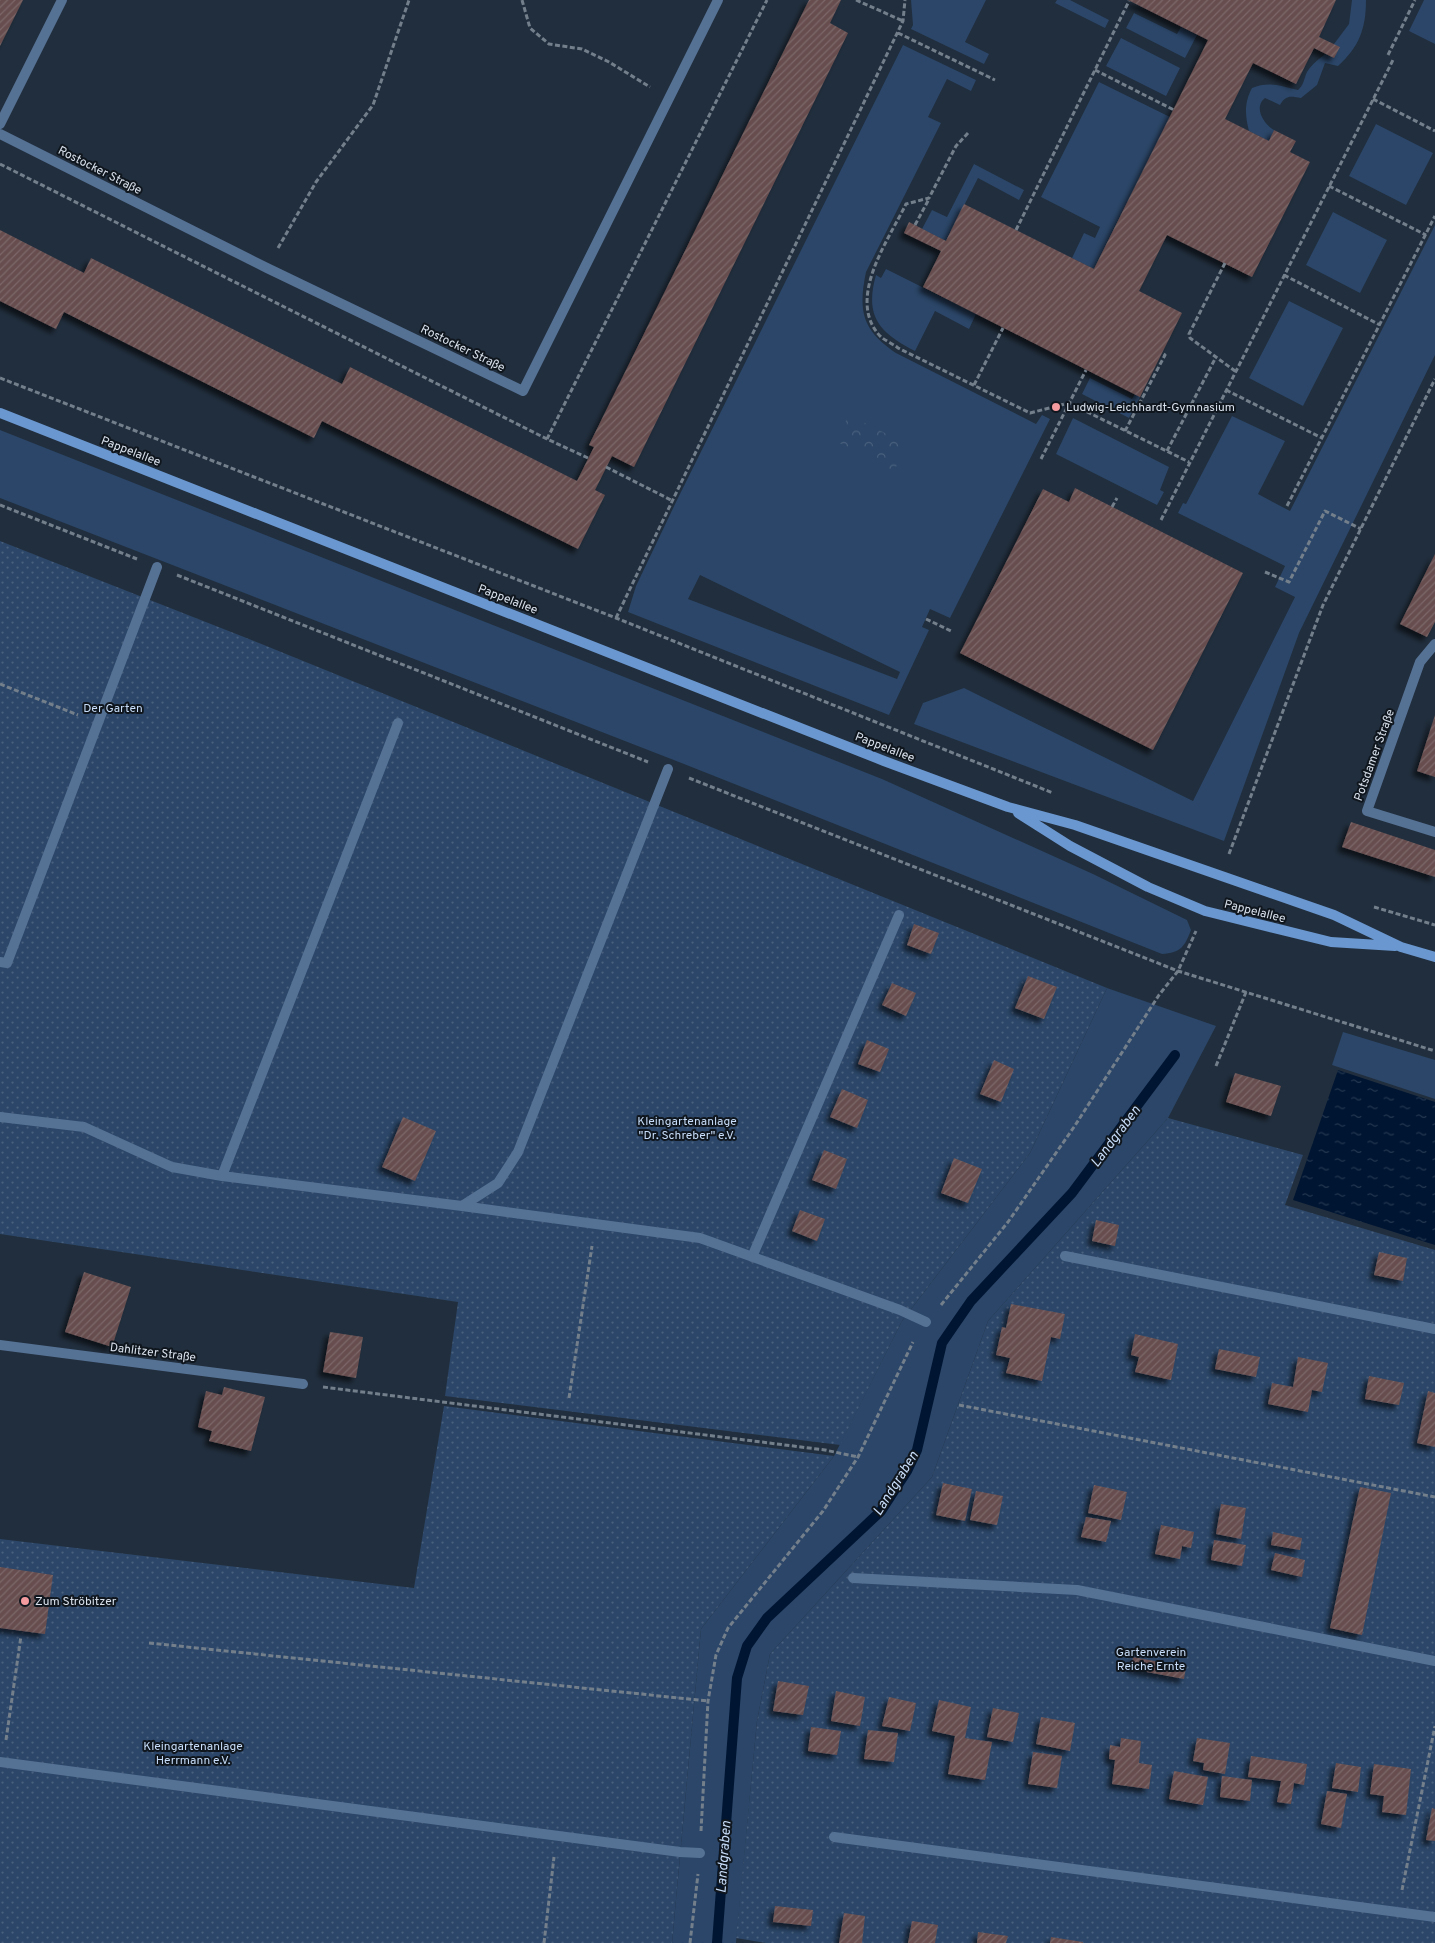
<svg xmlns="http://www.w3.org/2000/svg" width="1435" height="1943" viewBox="0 0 1435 1943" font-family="Overpass,sans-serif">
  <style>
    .grass { fill: #2b4668; fill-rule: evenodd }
    .forest { fill: url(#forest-crowns) }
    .garden { fill: url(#garden-dots) }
    .water { fill: url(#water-ripples) }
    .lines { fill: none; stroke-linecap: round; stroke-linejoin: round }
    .stream { stroke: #001532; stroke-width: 10 }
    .building { fill: url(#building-hatch); filter: url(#shadow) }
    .path { stroke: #747f8c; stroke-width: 3; stroke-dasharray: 5 2.5; stroke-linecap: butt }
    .service { stroke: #557194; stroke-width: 10 }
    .minor { stroke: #557194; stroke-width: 10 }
    .secondary { stroke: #6a97cf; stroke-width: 10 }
    .poi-dot { fill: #f49b9f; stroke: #10161d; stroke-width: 2 }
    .labels { text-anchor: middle; stroke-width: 4; stroke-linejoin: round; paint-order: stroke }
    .street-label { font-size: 12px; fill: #d8e0eb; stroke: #10161d }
    .poi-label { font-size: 12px; fill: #d8e0eb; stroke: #10161d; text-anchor: start }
    .park-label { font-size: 12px; fill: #c7ddf9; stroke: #10161d }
    .water-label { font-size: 14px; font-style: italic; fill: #c6dcf8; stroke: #10161d }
  </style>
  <defs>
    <pattern id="forest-crowns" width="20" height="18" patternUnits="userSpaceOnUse" patternTransform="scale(1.25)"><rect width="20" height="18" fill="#2b4668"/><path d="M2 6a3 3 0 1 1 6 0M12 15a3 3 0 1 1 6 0" fill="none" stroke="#49607e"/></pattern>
    <pattern id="garden-dots" width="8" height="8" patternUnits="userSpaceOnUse" patternTransform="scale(1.25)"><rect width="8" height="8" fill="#2b4668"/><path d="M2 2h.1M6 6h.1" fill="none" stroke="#49607e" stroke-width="1.8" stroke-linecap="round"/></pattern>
    <pattern id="water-ripples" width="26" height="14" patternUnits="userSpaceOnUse" patternTransform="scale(1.25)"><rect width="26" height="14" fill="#001532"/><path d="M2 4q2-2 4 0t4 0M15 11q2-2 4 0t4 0" fill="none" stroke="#243750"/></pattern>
    <pattern id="building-hatch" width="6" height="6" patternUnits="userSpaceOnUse" patternTransform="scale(1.25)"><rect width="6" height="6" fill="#674e4f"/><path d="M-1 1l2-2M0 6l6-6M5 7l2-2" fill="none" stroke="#7c6768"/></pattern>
    <filter id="shadow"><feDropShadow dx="-4.5" dy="4.5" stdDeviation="2.5" flood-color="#0009"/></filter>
  </defs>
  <rect width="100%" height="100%" fill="#212e3d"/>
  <path class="grass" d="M 911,0 L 986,0 L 965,42 L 989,54 L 984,64 L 911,29 L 913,25 Z
    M 1057,0 L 1070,0 L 1109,20 L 1105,28 L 1055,3 Z
    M 1352,0 L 1366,0 C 1366,29 1359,47 1338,66 L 1325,63 L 1317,85 L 1301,98 C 1290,96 1286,95 1280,105 L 1265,98 C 1253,107 1264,125 1274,130 L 1269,141 L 1249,131 C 1245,115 1244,103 1252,88 C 1268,81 1282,86 1298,90 C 1304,85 1304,78 1307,72 C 1311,65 1319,59 1325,54 L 1334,58 L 1334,44 L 1349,24 Z
    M 1424,0 L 1435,0 L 1435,44 L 1409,31 Z
    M 1134,13 L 1177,34 L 1181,27 L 1197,35 L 1185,58 L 1126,28 Z
    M 1121,38 L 1180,68 L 1166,96 L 1106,66 Z
    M 903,45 L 976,80 L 971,91 L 947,79 L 928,117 L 941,123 L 866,272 C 858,311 862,330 896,353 L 1036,424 L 1042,415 L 1050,419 L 950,618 L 930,609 L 922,627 L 929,630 L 889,715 L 628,612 L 636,586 L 677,500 ZM 700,575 L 900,672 L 897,679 L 688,599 Z
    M 1099,82 L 1170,117 L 1094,269 L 1072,258 L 1084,233 L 1095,238 L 1100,227 L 1041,197 Z
    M 1376,124 L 1433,153 L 1406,205 L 1349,176 Z
    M 974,164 L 1024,190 L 1019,200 L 978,178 L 946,241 L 922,229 L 932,210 L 947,217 Z
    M 1333,212 L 1387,240 L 1360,293 L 1306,265 Z
    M 1435,225 L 1435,355 L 1299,633 L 1224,841 L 914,724 L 923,703 L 964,688 L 1193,801 L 1295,597 L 1275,587 L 1285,566 L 1178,513 L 1183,503 L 1186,504 L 1232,416 L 1285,441 L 1258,494 L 1290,511 Z
    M 886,269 L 976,314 L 969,329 L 935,311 L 915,351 C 880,333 864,317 876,275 L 881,278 Z
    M 1289,301 L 1343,328 L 1303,406 L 1249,378 Z
    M 1090,378 L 1132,399 L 1135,394 L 1140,397 L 1129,418 L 1082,394 Z
    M 1073,418 L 1169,467 L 1160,490 L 1164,492 L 1157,505 L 1056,454 Z
    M 0,430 L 882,779 L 1093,874 L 1187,920 L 1191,930 C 1185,946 1181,953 1162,954 L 684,764 L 0,498 Z
    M 1107,988 L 1216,1026 L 1168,1118 L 988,1321 L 932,1477 L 770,1654 L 757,1721 L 736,1943 L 672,1943 L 701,1629 L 834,1456 L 902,1321 L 1030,1153 Z
    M 1343,1032 L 1435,1060 L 1435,1099 L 1332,1065 Z"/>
  <path class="forest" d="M 849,415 L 907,444 L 894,471 L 835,441 Z"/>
  <path class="garden" d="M 0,541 L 259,643 L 1107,988 L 1030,1153 L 902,1321 L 840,1445 L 445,1396 L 458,1302 L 0,1234 Z
    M 1168,1118 L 1303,1155 L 1285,1205 L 1435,1250 L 1435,1943 L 766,1943 L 736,1938 L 757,1721 L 770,1654 L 932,1477 L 988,1321 Z
    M 444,1406 L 834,1456 L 701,1629 L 672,1943 L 0,1943 L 0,1539 L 414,1588 Z"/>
  <path class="water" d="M 1338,1070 L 1435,1102 L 1435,1245 L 1293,1200 Z"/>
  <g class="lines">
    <path class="stream" d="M 717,1943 L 737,1678 L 747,1646 L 767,1618 L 881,1511 L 907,1471 L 917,1450 L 942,1343 L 953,1327 L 971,1301 L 1072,1193 L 1175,1055"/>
  </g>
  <path class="building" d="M 0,0 L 23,0 L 0,46 Z
    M 809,0 L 841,0 L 830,23 L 848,33 L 634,467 L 612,456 L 595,490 L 605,495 L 578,549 L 322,421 L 314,438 L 64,312 L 56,329 L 0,301 L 0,230 L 84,273 L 91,258 L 342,384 L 350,367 L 577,481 L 594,447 L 589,445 Z
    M 1128,0 L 1336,0 L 1319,37 L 1340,47 L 1334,58 L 1314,48 L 1296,84 L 1253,63 L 1225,119 L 1269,141 L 1274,130 L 1296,141 L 1290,152 L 1310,162 L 1252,277 L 1167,235 L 1139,291 L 1182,313 L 1140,397 L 923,287 L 941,251 L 904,233 L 909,222 L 946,241 L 964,204 L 1094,269 L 1208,40 Z
    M 1075,488 L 1243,573 L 1153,750 L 960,653 L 1043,489 L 1069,502 Z
    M 1435,554 L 1435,622 L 1427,637 L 1400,624 Z
    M 1435,715 L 1435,777 L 1417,771 Z
    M 1351,822 L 1435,850 L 1435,877 L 1342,847 Z
    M 914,924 L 939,933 L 931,954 L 907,945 Z
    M 1028,976 L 1057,987 L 1044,1019 L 1015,1008 Z
    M 892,983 L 916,993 L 906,1016 L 882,1005 Z
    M 867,1040 L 889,1049 L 880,1072 L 858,1064 Z
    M 994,1060 L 1014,1069 L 1001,1102 L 980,1094 Z
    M 1235,1073 L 1281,1086 L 1271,1116 L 1226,1102 Z
    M 842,1089 L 868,1100 L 857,1128 L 830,1117 Z
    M 403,1117 L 436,1131 L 415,1181 L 382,1167 Z
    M 824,1150 L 847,1159 L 836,1189 L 812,1180 Z
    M 954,1158 L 982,1169 L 968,1203 L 941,1193 Z
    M 800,1210 L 825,1219 L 817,1241 L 792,1231 Z
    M 1096,1220 L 1119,1225 L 1115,1246 L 1092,1241 Z
    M 1379,1252 L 1407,1258 L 1403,1281 L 1374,1275 Z
    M 84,1272 L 131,1287 L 112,1347 L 65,1332 Z
    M 1011,1304 L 1065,1314 L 1060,1339 L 1051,1337 L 1042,1381 L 1006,1373 L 1010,1358 L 996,1355 L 1002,1327 L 1006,1328 Z
    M 330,1332 L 363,1337 L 356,1378 L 323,1372 Z
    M 1135,1334 L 1178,1344 L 1171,1380 L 1135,1372 L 1139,1357 L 1131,1355 Z
    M 1219,1349 L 1260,1357 L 1256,1377 L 1215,1369 Z
    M 1298,1357 L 1328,1363 L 1322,1392 L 1312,1390 L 1308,1412 L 1268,1404 L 1272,1383 L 1293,1387 Z
    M 1369,1376 L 1404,1383 L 1399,1405 L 1365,1399 Z
    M 224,1387 L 265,1397 L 251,1451 L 209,1441 L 212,1431 L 198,1427 L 206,1391 L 222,1395 Z
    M 1428,1391 L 1435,1393 L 1435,1447 L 1417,1443 Z
    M 943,1483 L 972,1489 L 965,1521 L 936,1515 Z
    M 1094,1485 L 1127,1492 L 1121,1520 L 1088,1513 Z
    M 1360,1487 L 1391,1493 L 1362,1635 L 1330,1628 Z
    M 976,1491 L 1003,1496 L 997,1525 L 970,1520 Z
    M 1221,1504 L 1246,1508 L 1241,1539 L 1216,1534 Z
    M 1086,1517 L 1111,1521 L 1106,1542 L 1081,1537 Z
    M 1161,1525 L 1194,1532 L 1191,1548 L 1182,1546 L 1180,1559 L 1155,1554 Z
    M 1273,1532 L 1302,1538 L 1300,1550 L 1271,1545 Z
    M 1214,1540 L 1246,1545 L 1242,1566 L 1211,1560 Z
    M 1275,1553 L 1305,1560 L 1302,1577 L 1271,1570 Z
    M 0,1567 L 53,1575 L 45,1634 L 0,1628 Z
    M 1133,1657 L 1186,1667 L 1184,1679 L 1131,1669 Z
    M 778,1681 L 809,1686 L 803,1715 L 773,1711 Z
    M 836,1691 L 865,1697 L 860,1726 L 831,1721 Z
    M 889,1697 L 916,1703 L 910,1731 L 882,1726 Z
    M 939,1700 L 971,1707 L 965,1738 L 992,1742 L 985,1780 L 948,1774 L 955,1736 L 932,1731 Z
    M 993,1708 L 1019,1713 L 1013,1742 L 987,1737 Z
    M 1041,1717 L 1075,1723 L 1070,1751 L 1036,1744 Z
    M 811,1727 L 841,1731 L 837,1755 L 808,1751 Z
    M 868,1730 L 898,1733 L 894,1762 L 864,1759 Z
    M 1121,1738 L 1141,1741 L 1139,1763 L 1152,1765 L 1149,1789 L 1112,1784 L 1115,1760 L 1109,1759 L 1110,1745 L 1120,1747 Z
    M 1197,1738 L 1230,1743 L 1225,1774 L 1203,1770 L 1204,1763 L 1193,1761 Z
    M 1033,1752 L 1062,1756 L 1057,1788 L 1028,1784 Z
    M 1251,1756 L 1307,1764 L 1304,1785 L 1294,1783 L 1291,1804 L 1277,1802 L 1281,1781 L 1248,1777 Z
    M 1336,1763 L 1361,1767 L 1358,1792 L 1332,1788 Z
    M 1374,1764 L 1411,1769 L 1406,1815 L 1382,1812 L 1384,1796 L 1370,1794 Z
    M 1174,1771 L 1208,1777 L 1203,1805 L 1169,1799 Z
    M 1222,1776 L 1252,1780 L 1250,1801 L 1220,1797 Z
    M 1327,1791 L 1347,1794 L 1341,1828 L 1321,1824 Z
    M 1432,1808 L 1435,1809 L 1435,1841 L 1426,1840 Z
    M 775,1906 L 813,1910 L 811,1926 L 773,1922 Z
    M 844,1913 L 865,1916 L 862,1943 L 839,1943 Z
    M 912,1921 L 938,1925 L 935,1943 L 908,1943 Z
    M 978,1932 L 1008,1936 L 1006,1943 L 977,1943 Z
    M 1051,1937 L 1083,1942 L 1083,1943 L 1050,1943 Z"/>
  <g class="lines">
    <path class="path" d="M 522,0 L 530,28 L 549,44 L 582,49 L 609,62 L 650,87
      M 856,0 L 903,21
      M 898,33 L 995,80
      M 1388,55 L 1415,0
      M 1095,70 L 1174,110
      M 1373,99 L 1435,131
      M 968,133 L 956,146 L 929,198 L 906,204 C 888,241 845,300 881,337 C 886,341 893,344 898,348 L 1030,413 L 1069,403 L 1189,462
      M 0,164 L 547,439
      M 1329,186 L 1426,235
      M 915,225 L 929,199
      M 1016,230 L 1129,1
      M 278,248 L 316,182 L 373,105 L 409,0
      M 1225,263 L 1189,334 L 1190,338 L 1235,371
      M 1284,275 L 1380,325
      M 0,378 L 616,618 L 1053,793
      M 974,385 L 1003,328
      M 1226,390 L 1322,438
      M 1125,431 L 1165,355 L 1162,353
      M 1167,451 L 1216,357
      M 588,458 L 547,439 L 767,0
      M 1041,459 L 1086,370
      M 606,467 L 671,500
      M 0,505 L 137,559
      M 1287,506 L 1435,216
      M 1112,507 L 1117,498
      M 1161,520 L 1394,58
      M 1265,572 L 1289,582 L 1325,511 L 1361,529
      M 177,575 L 648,762
      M 616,618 L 903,21 L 905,0
      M 926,619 L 953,632
      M 0,684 L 78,715
      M 689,778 L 1178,971 L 1435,1051
      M 1229,854 L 1323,605 L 1435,379
      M 1374,907 L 1435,925
      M 1216,1066 L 1246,992
      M 941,1305 L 1008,1222 L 1074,1127 L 1159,995 L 1178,971 L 1196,931
      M 323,1387 L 825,1450 L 858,1457
      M 569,1398 L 592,1246
      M 959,1405 L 1435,1497
      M 149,1643 L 708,1701
      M 6,1740 L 21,1636
      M 701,1831 L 708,1701 L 716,1655 L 728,1628 L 823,1511 L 858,1457 L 913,1342
      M 1402,1890 L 1435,1726
      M 544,1943 L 554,1857
      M 690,1943 L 698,1874"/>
    <path class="service" d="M 0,962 L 7,963 L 157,567
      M 0,1117 L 84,1127 L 172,1167 L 222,1176 L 462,1206 L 498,1183 L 518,1152 L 668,769
      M 222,1176 L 398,723
      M 462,1206 L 700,1238 L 900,1310 L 926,1322
      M 1065,1256 L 1435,1329
      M 752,1257 L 899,915
      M 0,1345 L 303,1384
      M 853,1578 L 1077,1590 L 1435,1661
      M 0,1762 L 680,1852 L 700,1853
      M 834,1837 L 1435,1917"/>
    <path class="minor" d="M 0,124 L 62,0
      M 0,134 L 267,268 L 523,391 L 718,0
      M 1435,644 L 1420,662 L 1367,811 L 1435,832"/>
    <path class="secondary" d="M 0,413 L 884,761 L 1008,807 L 1075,825 L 1334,915 L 1401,947 L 1435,957
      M 1018,813 L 1070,846 L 1148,887 L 1205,911 L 1331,942 L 1395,946"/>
  </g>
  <g class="poi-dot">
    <circle cx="1056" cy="407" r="5"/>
    <circle cx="25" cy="1601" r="5"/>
  </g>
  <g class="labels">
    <g class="street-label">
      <text transform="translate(100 170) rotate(27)" y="4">Rostocker Straße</text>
      <text transform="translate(463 348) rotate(26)" y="4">Rostocker Straße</text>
      <text transform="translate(131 451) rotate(21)" y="4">Pappelallee</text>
      <text transform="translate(508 599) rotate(21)" y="4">Pappelallee</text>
      <text transform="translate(885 747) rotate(21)" y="4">Pappelallee</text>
      <text transform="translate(1374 755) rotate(-70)" y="4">Potsdamer Straße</text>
      <text transform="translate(1255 911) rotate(14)" y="4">Pappelallee</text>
      <text transform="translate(153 1352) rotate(7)" y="4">Dahlitzer Straße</text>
    </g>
    <g class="poi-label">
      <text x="1066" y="411">Ludwig-Leichhardt-Gymnasium</text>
      <text x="35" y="1605">Zum Ströbitzer</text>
    </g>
    <g class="park-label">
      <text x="113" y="712">Der Garten</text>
      <text x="687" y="1125">Kleingartenanlage<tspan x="687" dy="14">"Dr. Schreber" e.V.</tspan></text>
      <text x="1151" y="1656">Gartenverein<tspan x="1151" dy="14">Reiche Ernte</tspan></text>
      <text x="193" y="1750">Kleingartenanlage<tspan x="193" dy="14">Herrmann e.V.</tspan></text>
    </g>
    <g class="water-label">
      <text transform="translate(1115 1136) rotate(-53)" y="5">Landgraben</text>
      <text transform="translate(895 1483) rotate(-58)" y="5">Landgraben</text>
      <text transform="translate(723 1857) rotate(-86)" y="5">Landgraben</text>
    </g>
  </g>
</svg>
